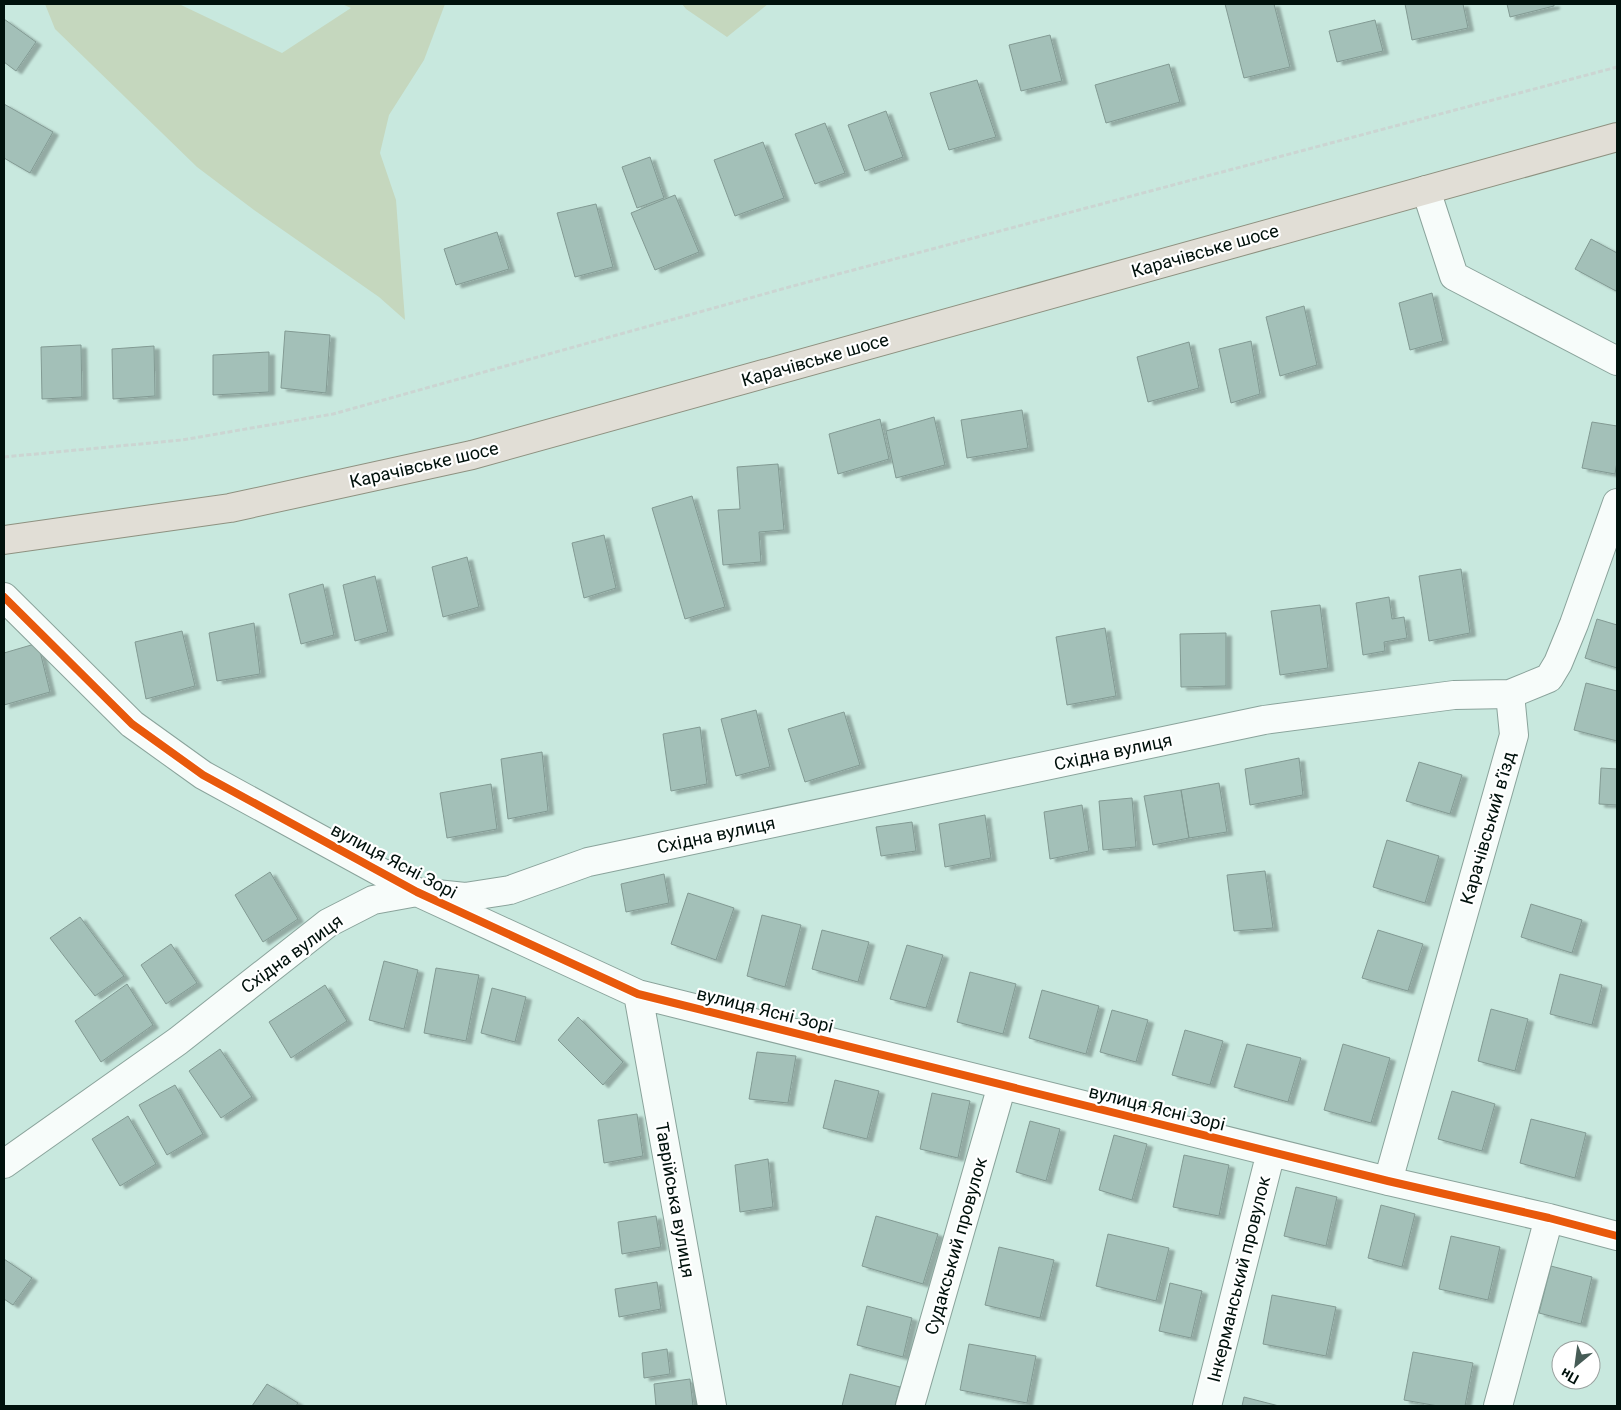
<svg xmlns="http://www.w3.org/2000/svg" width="1621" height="1410" viewBox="0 0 1621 1410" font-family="Roboto,sans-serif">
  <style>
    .green { fill: #c5d7be }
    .building { fill: #a3c0b8; stroke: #829a93; filter: url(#shadow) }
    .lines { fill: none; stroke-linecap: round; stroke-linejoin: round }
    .minor-casing { stroke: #8aa39b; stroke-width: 30 }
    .primary-casing { stroke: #8e9180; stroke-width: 30 }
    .path { stroke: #cbd5d2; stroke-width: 3; stroke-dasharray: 5 2.5; stroke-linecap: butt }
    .minor { stroke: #f7fcfa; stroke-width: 28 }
    .primary { stroke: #e1ded6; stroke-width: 28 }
    .cycleway-casing { stroke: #fff; stroke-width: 11 }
    .cycleway { stroke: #e8590c; stroke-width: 8 }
    .labels { text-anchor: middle; stroke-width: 4.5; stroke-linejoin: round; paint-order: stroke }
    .street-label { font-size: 18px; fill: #00110c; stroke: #fff }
  </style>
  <defs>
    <filter id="shadow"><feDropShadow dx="5.5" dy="3" stdDeviation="1" flood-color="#0004"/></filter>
  </defs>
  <rect width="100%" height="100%" fill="#c8e8de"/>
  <path class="green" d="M 45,4 L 179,4 L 282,53 L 351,8 L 342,4 L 445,4 L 424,60 L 389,115 L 380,153 L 396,200 L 405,320 L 379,297 L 254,210 L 197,167 L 55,29 Z
    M 682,4 L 768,4 L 727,37 L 686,9 Z"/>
  <path class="building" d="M 1225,4 L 1274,4 L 1290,67 L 1244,78 Z
    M 1405,4 L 1463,4 L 1468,28 L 1412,40 Z
    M 1507,4 L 1554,4 L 1554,6 L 1510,17 Z
    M 4,19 L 36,42 L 16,71 L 4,62 Z
    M 1375,20 L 1383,51 L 1337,62 L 1329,31 Z
    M 1050,35 L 1062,81 L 1021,91 L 1009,45 Z
    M 1169,64 L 1180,102 L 1106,123 L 1095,85 Z
    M 977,80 L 996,137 L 949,150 L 930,93 Z
    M 4,104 L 53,132 L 30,173 L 4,158 Z
    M 886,111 L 903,157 L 865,171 L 848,125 Z
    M 825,123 L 845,173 L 815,184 L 795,134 Z
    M 763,142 L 784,198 L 735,216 L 714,160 Z
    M 650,157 L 664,198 L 637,208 L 622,167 Z
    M 675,195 L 699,252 L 655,270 L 631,213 Z
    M 596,204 L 613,267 L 575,277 L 557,213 Z
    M 497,232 L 509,269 L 456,285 L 444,249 Z
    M 1591,239 L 1617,253 L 1617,288 L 1616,291 L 1575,269 Z
    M 1432,293 L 1443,341 L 1410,350 L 1399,303 Z
    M 1304,306 L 1317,365 L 1280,376 L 1266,317 Z
    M 285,331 L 330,335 L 326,393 L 281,388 Z
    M 1251,341 L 1260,394 L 1231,403 L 1219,349 Z
    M 1189,342 L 1199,388 L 1148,402 L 1137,357 Z
    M 81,345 L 82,397 L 42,399 L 41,347 Z
    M 154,346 L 155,396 L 113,399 L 112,349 Z
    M 269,352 L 269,392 L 213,395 L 213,355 Z
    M 1022,410 L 1028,448 L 967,458 L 961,420 Z
    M 934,417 L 945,465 L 896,478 L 886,431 Z
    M 880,419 L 889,459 L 838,474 L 829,434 Z
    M 1592,422 L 1617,426 L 1617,462 L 1615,474 L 1582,468 Z
    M 778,464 L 784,530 L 759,532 L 761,562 L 723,565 L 718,510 L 740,509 L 737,467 Z
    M 692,496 L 725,607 L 685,619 L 652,508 Z
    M 604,535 L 616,588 L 584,598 L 572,543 Z
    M 467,557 L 479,607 L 443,617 L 432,567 Z
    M 1461,569 L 1470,633 L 1429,641 L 1419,576 Z
    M 375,576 L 388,632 L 355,641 L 343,585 Z
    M 323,584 L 334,635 L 301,644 L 289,594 Z
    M 1389,597 L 1392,619 L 1404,617 L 1407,638 L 1384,642 L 1385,651 L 1363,655 L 1356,603 Z
    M 1320,605 L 1328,668 L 1280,675 L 1271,611 Z
    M 1597,619 L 1617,625 L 1617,668 L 1585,658 Z
    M 254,623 L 260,674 L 217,681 L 209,633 Z
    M 1105,628 L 1116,696 L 1067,705 L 1056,637 Z
    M 182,631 L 195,686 L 146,699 L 135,642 Z
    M 1226,633 L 1226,686 L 1181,687 L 1180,634 Z
    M 38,643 L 50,692 L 4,705 L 4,653 Z
    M 1586,683 L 1617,691 L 1617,741 L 1574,730 Z
    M 756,710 L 770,767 L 736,776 L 721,719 Z
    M 844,712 L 860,765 L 805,782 L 788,729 Z
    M 700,727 L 707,784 L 671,791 L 663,734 Z
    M 542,752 L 548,811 L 508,819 L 501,759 Z
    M 1299,758 L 1303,795 L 1250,805 L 1245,769 Z
    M 1419,762 L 1462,775 L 1450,814 L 1406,801 Z
    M 1601,768 L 1617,769 L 1617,805 L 1599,804 Z
    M 1219,783 L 1227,832 L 1189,838 L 1181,790 Z
    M 491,784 L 497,829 L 447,838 L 440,793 Z
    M 1181,790 L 1189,838 L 1153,845 L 1144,796 Z
    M 1132,798 L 1136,847 L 1103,850 L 1099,801 Z
    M 1082,805 L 1089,851 L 1050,859 L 1044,812 Z
    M 985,815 L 991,858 L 945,867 L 939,824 Z
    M 912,822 L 916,851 L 881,856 L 876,827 Z
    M 1387,840 L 1439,856 L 1425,903 L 1373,887 Z
    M 1265,871 L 1273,928 L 1234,931 L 1227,875 Z
    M 270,872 L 298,919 L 263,942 L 235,895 Z
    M 664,874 L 669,903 L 626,912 L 621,884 Z
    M 688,893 L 734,908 L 716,960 L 671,944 Z
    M 1531,904 L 1582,920 L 1572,953 L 1521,937 Z
    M 762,915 L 801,925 L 785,987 L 747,976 Z
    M 80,917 L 124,976 L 95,996 L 50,938 Z
    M 822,930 L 869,942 L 858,982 L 812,969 Z
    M 1378,930 L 1423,944 L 1408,991 L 1362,978 Z
    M 171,944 L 197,983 L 166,1004 L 141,965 Z
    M 907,945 L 943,955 L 926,1008 L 890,999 Z
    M 384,961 L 418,970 L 404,1029 L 369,1020 Z
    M 436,968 L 479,975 L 466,1041 L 424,1033 Z
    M 970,972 L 1016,984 L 1003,1034 L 957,1022 Z
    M 1560,974 L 1602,985 L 1592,1025 L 1550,1014 Z
    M 127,984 L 153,1025 L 101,1062 L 75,1021 Z
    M 325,985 L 347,1021 L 291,1058 L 269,1022 Z
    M 492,988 L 526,997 L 515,1042 L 481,1033 Z
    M 1042,990 L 1099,1006 L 1086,1054 L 1029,1038 Z
    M 1491,1009 L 1528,1019 L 1515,1071 L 1478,1061 Z
    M 1112,1010 L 1148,1020 L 1136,1062 L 1100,1052 Z
    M 578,1017 L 623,1062 L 603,1085 L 558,1040 Z
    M 1185,1030 L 1223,1041 L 1210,1085 L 1172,1075 Z
    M 1247,1044 L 1301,1058 L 1288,1102 L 1234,1087 Z
    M 1343,1044 L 1390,1058 L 1371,1123 L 1324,1110 Z
    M 220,1049 L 252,1097 L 221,1118 L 189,1071 Z
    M 757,1052 L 796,1056 L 788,1103 L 749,1099 Z
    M 835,1080 L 879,1091 L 867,1139 L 823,1128 Z
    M 175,1085 L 203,1134 L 167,1155 L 139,1105 Z
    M 1452,1091 L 1495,1104 L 1482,1151 L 1438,1139 Z
    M 932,1093 L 970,1101 L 958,1158 L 920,1149 Z
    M 637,1114 L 643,1156 L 604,1163 L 598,1120 Z
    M 128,1116 L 156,1164 L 120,1186 L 92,1139 Z
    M 1531,1119 L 1586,1133 L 1575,1178 L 1520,1163 Z
    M 1030,1121 L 1060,1129 L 1046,1181 L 1016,1172 Z
    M 1114,1135 L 1147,1144 L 1132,1200 L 1099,1190 Z
    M 1184,1155 L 1229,1165 L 1219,1216 L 1173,1207 Z
    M 768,1159 L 773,1207 L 740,1212 L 735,1165 Z
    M 1296,1187 L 1337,1197 L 1326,1246 L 1284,1236 Z
    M 1381,1205 L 1415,1214 L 1402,1267 L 1368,1258 Z
    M 656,1216 L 661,1247 L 622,1254 L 618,1222 Z
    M 876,1216 L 938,1234 L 923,1284 L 862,1266 Z
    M 1108,1234 L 1169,1248 L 1156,1301 L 1096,1286 Z
    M 1451,1236 L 1500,1247 L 1488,1300 L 1439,1289 Z
    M 999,1247 L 1054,1260 L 1040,1318 L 985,1305 Z
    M 4,1259 L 32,1278 L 13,1305 L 4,1299 Z
    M 1551,1266 L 1592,1277 L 1581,1324 L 1539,1313 Z
    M 657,1282 L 661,1309 L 619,1317 L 615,1289 Z
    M 1170,1283 L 1202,1291 L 1191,1338 L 1159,1331 Z
    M 1272,1295 L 1336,1307 L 1326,1356 L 1263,1344 Z
    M 867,1306 L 912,1318 L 903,1357 L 857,1345 Z
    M 969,1344 L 1036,1356 L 1027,1403 L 960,1390 Z
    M 667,1349 L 670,1374 L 644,1378 L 642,1353 Z
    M 1413,1352 L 1473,1363 L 1465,1406 L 1438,1406 L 1404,1400 Z
    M 850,1374 L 900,1387 L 895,1406 L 842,1406 Z
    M 690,1379 L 693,1406 L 656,1406 L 654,1384 Z
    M 267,1384 L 298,1403 L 296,1406 L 252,1406 Z
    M 1244,1397 L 1279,1406 L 1242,1406 Z"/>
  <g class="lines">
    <defs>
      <path id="minor" d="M 1426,190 L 1454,276 L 1617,361
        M 4,597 L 132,724 L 203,775 L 417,892 L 638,994 L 1388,1181 L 1549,1218 L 1617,1236
        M 638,994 L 712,1406
        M 4,1164 L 178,1041 L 328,923 L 373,900 L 417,892 L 465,897 L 510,890 L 588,862 L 1264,720 L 1454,695 L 1510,694
        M 1388,1181 L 1514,735 L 1510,694 L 1549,678 L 1558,663 L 1574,624 L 1617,503
        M 910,1406 L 1002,1085
        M 1207,1406 L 1271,1152
        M 1498,1406 L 1549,1218"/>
      <path id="primary" d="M 4,540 L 230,508 L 472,455 L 1617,137"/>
    </defs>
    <use href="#minor" class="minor-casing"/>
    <use href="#primary" class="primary-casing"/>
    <path class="path" d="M 4,457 L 182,440 L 333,414 L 793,286 L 1617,67"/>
    <use href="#minor" class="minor"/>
    <use href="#primary" class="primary"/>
    <defs>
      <path id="cycleway" d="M 4,597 L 132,724 L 203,775 L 417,892 L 638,994 L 1388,1181 L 1549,1218 L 1617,1236"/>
    </defs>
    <use href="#cycleway" class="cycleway-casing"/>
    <use href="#cycleway" class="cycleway"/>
  </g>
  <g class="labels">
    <g class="street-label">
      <text transform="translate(1205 251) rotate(-16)" y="6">Карачівське шосе</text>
      <text transform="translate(815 360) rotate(-16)" y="6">Карачівське шосе</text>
      <text transform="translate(424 465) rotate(-13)" y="6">Карачівське шосе</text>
      <text transform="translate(1113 752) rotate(-12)" y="6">Східна вулиця</text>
      <text transform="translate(1488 828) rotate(-74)" y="6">Карачівський в’їзд</text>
      <text transform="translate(716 835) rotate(-12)" y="6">Східна вулиця</text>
      <text transform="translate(394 861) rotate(28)" y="6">вулиця Ясні Зорі</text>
      <text transform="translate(292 954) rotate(-36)" y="6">Східна вулиця</text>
      <text transform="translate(765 1010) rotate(14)" y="6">вулиця Ясні Зорі</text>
      <text transform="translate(1157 1108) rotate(14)" y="6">вулиця Ясні Зорі</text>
      <text transform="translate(675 1200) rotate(80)" y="6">Таврійська вулиця</text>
      <text transform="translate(956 1246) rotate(-74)" y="6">Судакський провулок</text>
      <text transform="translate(1239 1279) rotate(-76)" y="6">Інкерманський провулок</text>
    </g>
  </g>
  <rect width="1621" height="1410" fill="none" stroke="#00110c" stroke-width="10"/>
  <g transform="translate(1576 1365) rotate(209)"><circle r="24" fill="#ffffff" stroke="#99a09e"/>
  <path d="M0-4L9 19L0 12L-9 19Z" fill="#465c56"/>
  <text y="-8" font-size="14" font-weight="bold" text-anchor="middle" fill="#00110c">Пн</text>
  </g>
</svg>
